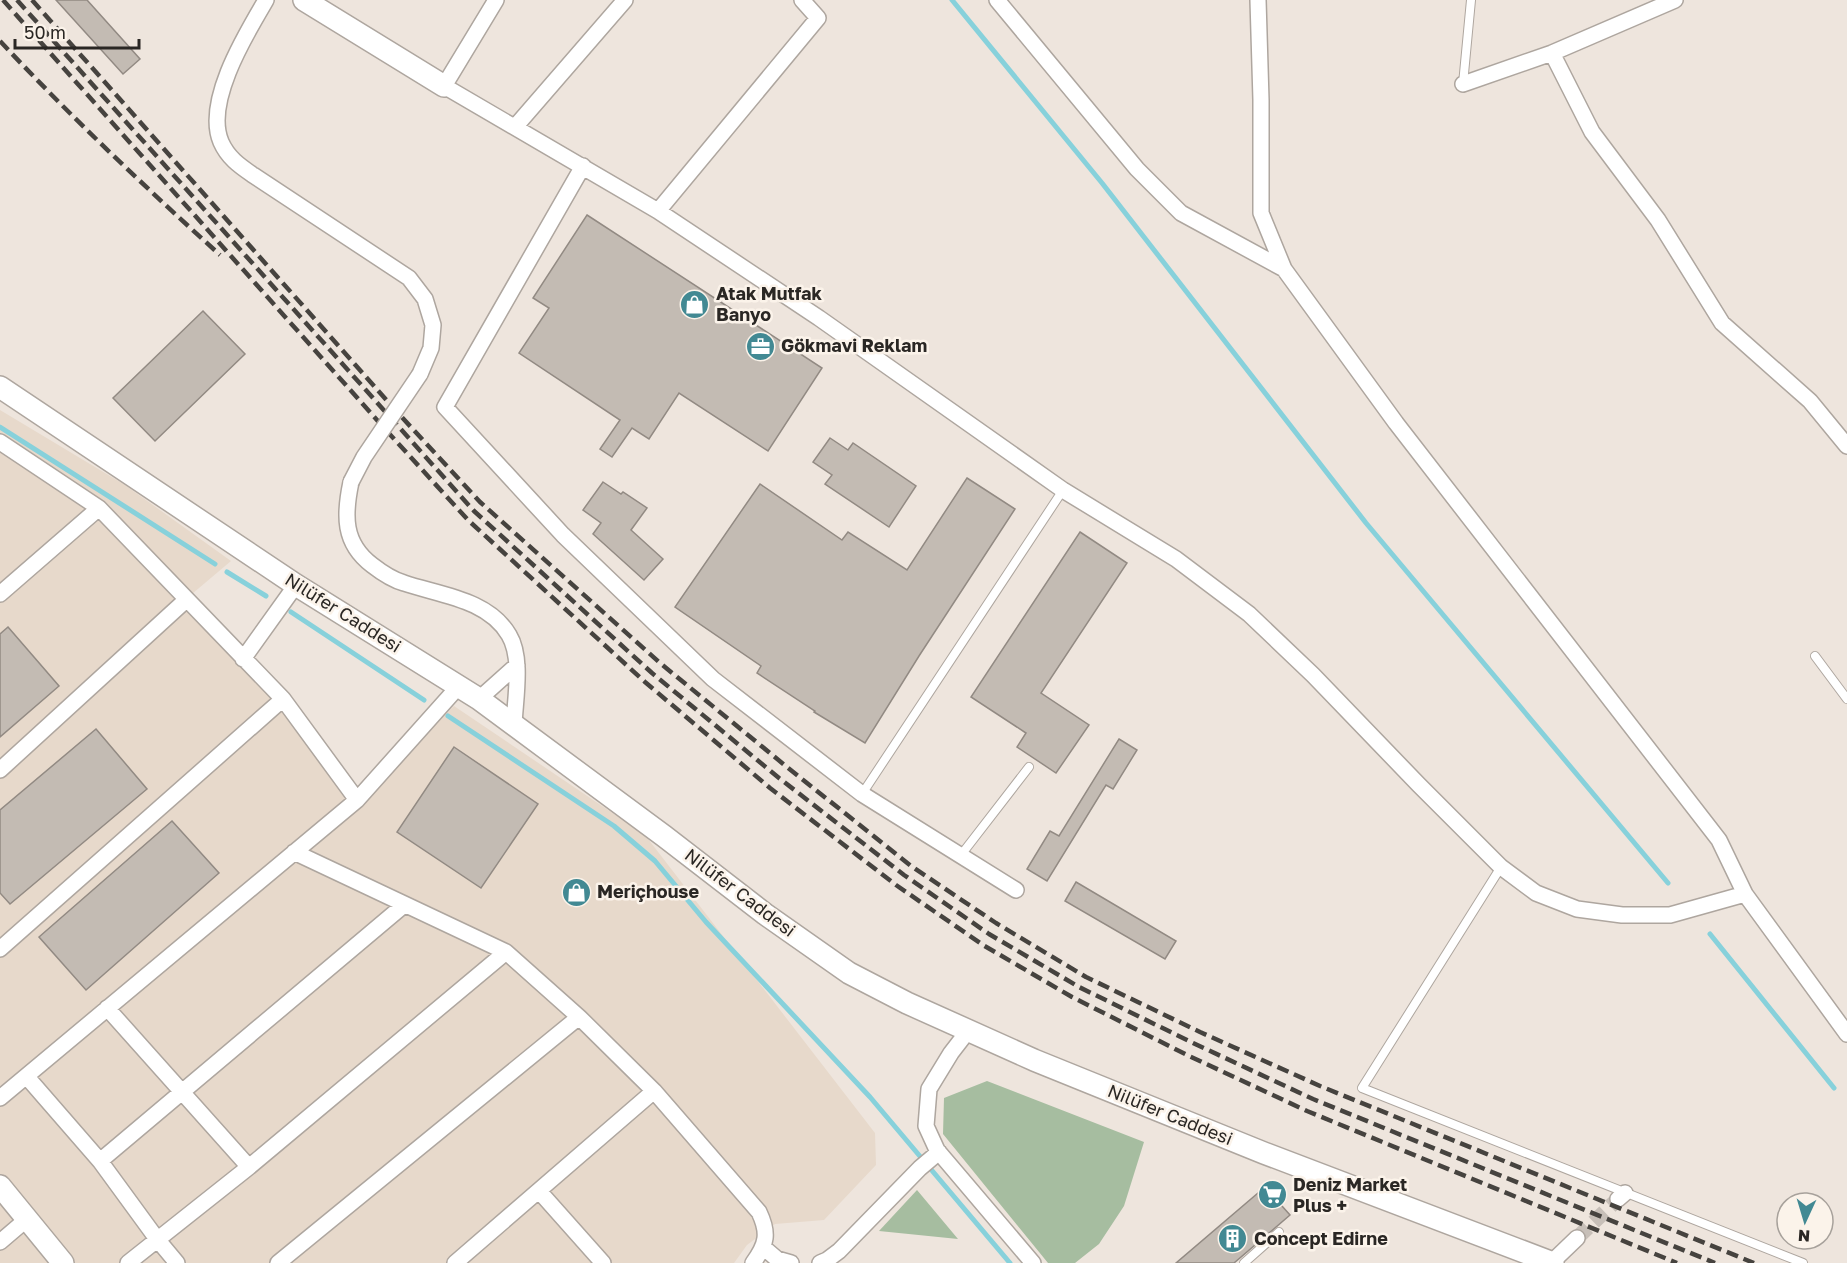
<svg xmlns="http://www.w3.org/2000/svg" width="1847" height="1263" viewBox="0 0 1847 1263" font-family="'Golos Text',sans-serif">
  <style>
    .built { fill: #e7d9cb }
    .green { fill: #a6bda0 }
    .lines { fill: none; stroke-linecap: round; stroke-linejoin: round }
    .stream { stroke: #87d1db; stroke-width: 5 }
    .building { fill: #c3bbb3; stroke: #928a83; stroke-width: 1.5 }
    .street-tunnel { stroke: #c7bfb8; stroke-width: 15; stroke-dasharray: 15 8; stroke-linecap: butt }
    .lane-casing { stroke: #aea69f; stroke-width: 10 }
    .street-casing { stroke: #aea69f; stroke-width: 18 }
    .secondary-casing { stroke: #aea69f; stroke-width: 24 }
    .lane { stroke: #fff; stroke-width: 8 }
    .street { stroke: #fff; stroke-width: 15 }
    .secondary { stroke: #fff; stroke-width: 21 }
    .rail { stroke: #46433f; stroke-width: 4.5; stroke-dasharray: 12 6; stroke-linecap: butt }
    .street-bridge-casing { stroke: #aea69f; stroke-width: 18; stroke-linecap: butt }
    .street-bridge { stroke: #fff; stroke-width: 15 }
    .labels { text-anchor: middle; stroke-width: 5; stroke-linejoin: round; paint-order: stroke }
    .poi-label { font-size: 18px; font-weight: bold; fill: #2a2724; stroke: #fbf3ea; text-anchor: start }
    .street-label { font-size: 18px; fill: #2a2724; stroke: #fbf3ea }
  </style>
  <rect width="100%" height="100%" fill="#eee5dd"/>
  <path class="built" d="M 0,410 L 125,485 L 231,561 L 186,599 L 283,699 L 357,799 L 454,706 L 645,835 L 875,1133 L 876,1165 L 824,1220 L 775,1224 L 747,1245 L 734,1263 L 0,1263 Z"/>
  <path class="green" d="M 987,1081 L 1144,1142 L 1124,1206 L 1099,1244 L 1075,1263 L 1048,1263 L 943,1134 L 944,1098 Z
    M 917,1190 L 958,1239 L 879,1231 Z"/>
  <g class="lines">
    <path class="stream" d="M 952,0 L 1102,183 L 1366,523 L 1668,883
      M 0,427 L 215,564
      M 227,572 L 266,596
      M 291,612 L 424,700
      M 448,716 L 614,826 L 655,861 L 706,922 L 870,1097 L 1010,1263
      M 1710,934 L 1834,1088"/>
  </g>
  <path class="building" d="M 56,0 L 87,0 L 140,59 L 123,74 Z
    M 587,215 L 822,368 L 768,451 L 679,393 L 649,439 L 632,428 L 612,457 L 600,449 L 620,420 L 519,353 L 549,308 L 533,298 Z
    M 203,311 L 245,354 L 155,441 L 113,398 Z
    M 830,438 L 848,450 L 853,443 L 916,486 L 889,527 L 825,484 L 832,475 L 813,462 Z
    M 967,478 L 1015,509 L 919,656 L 865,743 L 814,712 L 815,711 L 757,673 L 761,666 L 675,607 L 760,484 L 842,540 L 848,532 L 907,570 Z
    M 603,482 L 621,494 L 623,492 L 647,508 L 631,530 L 663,559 L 644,580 L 593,534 L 601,523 L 583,510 Z
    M 1080,532 L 1127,563 L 1041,693 L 1089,725 L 1056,773 L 1017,747 L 1026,733 L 971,697 Z
    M 8,627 L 59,686 L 0,737 L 0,634 Z
    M 96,729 L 147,789 L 10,904 L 0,893 L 0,810 Z
    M 1119,739 L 1137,750 L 1113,789 L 1106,785 L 1047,881 L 1027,869 L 1050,831 L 1059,836 Z
    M 454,747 L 538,804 L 481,888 L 397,832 Z
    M 172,821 L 219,873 L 86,990 L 39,937 Z
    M 1076,882 L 1176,941 L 1165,959 L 1065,901 Z
    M 1265,1187 L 1290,1215 L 1234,1263 L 1176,1263 Z"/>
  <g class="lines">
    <path class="street-tunnel" d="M 1577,1238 L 1618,1199"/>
    <defs>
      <path id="lane" d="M 1463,84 L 1471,0
        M 1815,656 L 1847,699
        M 862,794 L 1063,490
        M 961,855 L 1029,767
        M 1501,867 L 1362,1088 L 1803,1263
        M 1244,1263 L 1279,1232"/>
      <path id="street" d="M 266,0 C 246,34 204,102 221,142 C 228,158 240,166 253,175 L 409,278 L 425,299 L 433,325 L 431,348 L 420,374
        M 496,0 L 444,86 L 658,211 L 819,318 L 1063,490 L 1176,559 L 1249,614 L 1313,675 L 1419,785 L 1501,867 L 1536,893 L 1577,909 L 1622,915 L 1670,915 L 1745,894
        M 997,0 L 1137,169 L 1181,213 L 1284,269
        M 1258,0 L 1261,100 L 1261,213 L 1284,269 L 1396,423 L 1719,840 L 1745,894 L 1847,1034
        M 1552,53 L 1592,132 L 1658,220 L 1722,323 L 1810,401 L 1847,446
        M 1463,84 L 1552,53 L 1675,0
        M 515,127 L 625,0
        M 583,166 L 445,407 L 563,535 L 713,679 L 862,794 L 1016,890
        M 658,211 L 818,18 L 802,0
        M 0,442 L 99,508 L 283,699 L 357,800
        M 351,482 C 344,515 343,543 372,565 C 381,572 393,580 404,583 C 439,595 488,599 509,635 C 523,658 515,699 514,725
        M 0,594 L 99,508
        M 243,659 L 296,585
        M 479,699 L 517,665
        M 0,770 L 186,600
        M 294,852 L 506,952 L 579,1017 L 654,1091 L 759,1212 C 769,1233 767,1244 753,1263
        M 0,949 L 283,699
        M 107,1008 L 249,1167
        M 968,1031 L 951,1053 L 929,1089 L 926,1126 L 937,1150 L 1033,1263
        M 27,1077 L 100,1161 L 157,1239 L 177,1263
        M 0,1098 L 357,800 L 458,687
        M 100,1161 L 404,905
        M 539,1191 L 603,1263
        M 1618,1199 L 1625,1193
        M 0,1242 L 27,1219
        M 763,1247 L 777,1259 L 791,1263
        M 128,1263 L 249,1167 L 506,952
        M 278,1263 L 579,1017
        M 455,1263 L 654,1091
        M 820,1263 L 827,1260 L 839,1251 L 920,1168 L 939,1152
        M 1551,1263 L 1577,1238"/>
      <path id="secondary" d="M 304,0 L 444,86
        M 0,387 L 296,585 L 479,699 L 664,836 L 765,914 L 849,973 L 907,1003 L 1034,1060 L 1264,1153 L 1553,1263
        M 0,1186 L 63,1263"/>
    </defs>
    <use href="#lane" class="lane-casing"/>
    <use href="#street" class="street-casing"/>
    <use href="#secondary" class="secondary-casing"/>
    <use href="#lane" class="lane"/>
    <use href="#street" class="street"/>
    <use href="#secondary" class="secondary"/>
    <path class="rail" d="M 3,0 L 385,429 L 468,520 L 645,682 L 770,788 L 896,885 L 983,945 L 1072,997 L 1187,1055 L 1307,1111 L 1677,1263
      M 17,0 L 474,511 L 652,673 L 779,778 L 904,875 L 989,934 L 1079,987 L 1193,1043 L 1313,1099 L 1715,1263
      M 32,0 L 398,413 L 480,502 L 660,663 L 787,767 L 911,866 L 996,923 L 1086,977 L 1200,1032 L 1320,1086 L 1754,1263
      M 0,41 C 70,116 144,186 220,255"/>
    <defs>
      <path id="street-bridge" d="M 351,482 L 364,457 L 420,374"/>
    </defs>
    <use href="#street-bridge" class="street-bridge-casing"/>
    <use href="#street-bridge" class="street-bridge"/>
  </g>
  <defs>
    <symbol id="shop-disc" viewBox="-11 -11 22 22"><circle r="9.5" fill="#428993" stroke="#fbf3ea"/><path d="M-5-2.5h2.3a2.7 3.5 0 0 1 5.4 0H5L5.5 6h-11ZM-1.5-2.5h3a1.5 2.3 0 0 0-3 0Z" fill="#fff"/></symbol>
    <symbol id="office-disc" viewBox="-11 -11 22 22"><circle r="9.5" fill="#428993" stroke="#fbf3ea"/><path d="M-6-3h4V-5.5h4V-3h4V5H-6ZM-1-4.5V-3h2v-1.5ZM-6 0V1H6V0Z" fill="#fff"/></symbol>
    <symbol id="supermarket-disc" viewBox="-11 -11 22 22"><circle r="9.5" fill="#428993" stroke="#fbf3ea"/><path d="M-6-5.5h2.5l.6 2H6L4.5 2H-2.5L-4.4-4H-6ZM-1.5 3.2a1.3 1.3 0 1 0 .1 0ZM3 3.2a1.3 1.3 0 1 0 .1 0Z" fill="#fff"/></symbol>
    <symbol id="building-disc" viewBox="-11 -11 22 22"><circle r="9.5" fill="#428993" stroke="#fbf3ea"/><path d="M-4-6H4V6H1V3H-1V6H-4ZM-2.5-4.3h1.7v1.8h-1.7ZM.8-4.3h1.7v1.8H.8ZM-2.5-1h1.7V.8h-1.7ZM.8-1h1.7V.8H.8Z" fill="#fff"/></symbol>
  </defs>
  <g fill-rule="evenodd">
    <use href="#shop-disc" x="678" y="288" width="33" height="33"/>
    <use href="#office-disc" x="744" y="330" width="33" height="33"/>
    <use href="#shop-disc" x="560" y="876" width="33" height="33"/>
    <use href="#supermarket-disc" x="1256" y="1178" width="33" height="33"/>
    <use href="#building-disc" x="1216" y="1222" width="33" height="33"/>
  </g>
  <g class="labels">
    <g class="poi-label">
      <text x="716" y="300">Atak Mutfak<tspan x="716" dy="21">Banyo</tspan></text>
      <text x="781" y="352">Gökmavi Reklam</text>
      <text x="597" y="898">Meriçhouse</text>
      <text x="1293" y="1191">Deniz Market<tspan x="1293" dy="21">Plus +</tspan></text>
      <text x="1254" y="1245">Concept Edirne</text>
    </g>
    <g class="street-label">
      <text transform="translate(343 613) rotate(32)" y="6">Nilüfer Caddesi</text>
      <text transform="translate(740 893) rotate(37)" y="6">Nilüfer Caddesi</text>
      <text transform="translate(1170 1115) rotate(22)" y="6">Nilüfer Caddesi</text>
    </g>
  </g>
  <g transform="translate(1805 1221) rotate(184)"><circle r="28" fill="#fbf3ea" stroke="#a7a19b" stroke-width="1.5"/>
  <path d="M0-4.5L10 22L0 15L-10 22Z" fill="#428993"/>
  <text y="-9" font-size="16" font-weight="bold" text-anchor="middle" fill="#2a2724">N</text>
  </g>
  <path d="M15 39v9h124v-9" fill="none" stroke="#2a2724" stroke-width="3"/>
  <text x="24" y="39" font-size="18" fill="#2a2724" stroke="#fbf3ea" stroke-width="4.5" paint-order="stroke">50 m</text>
</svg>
